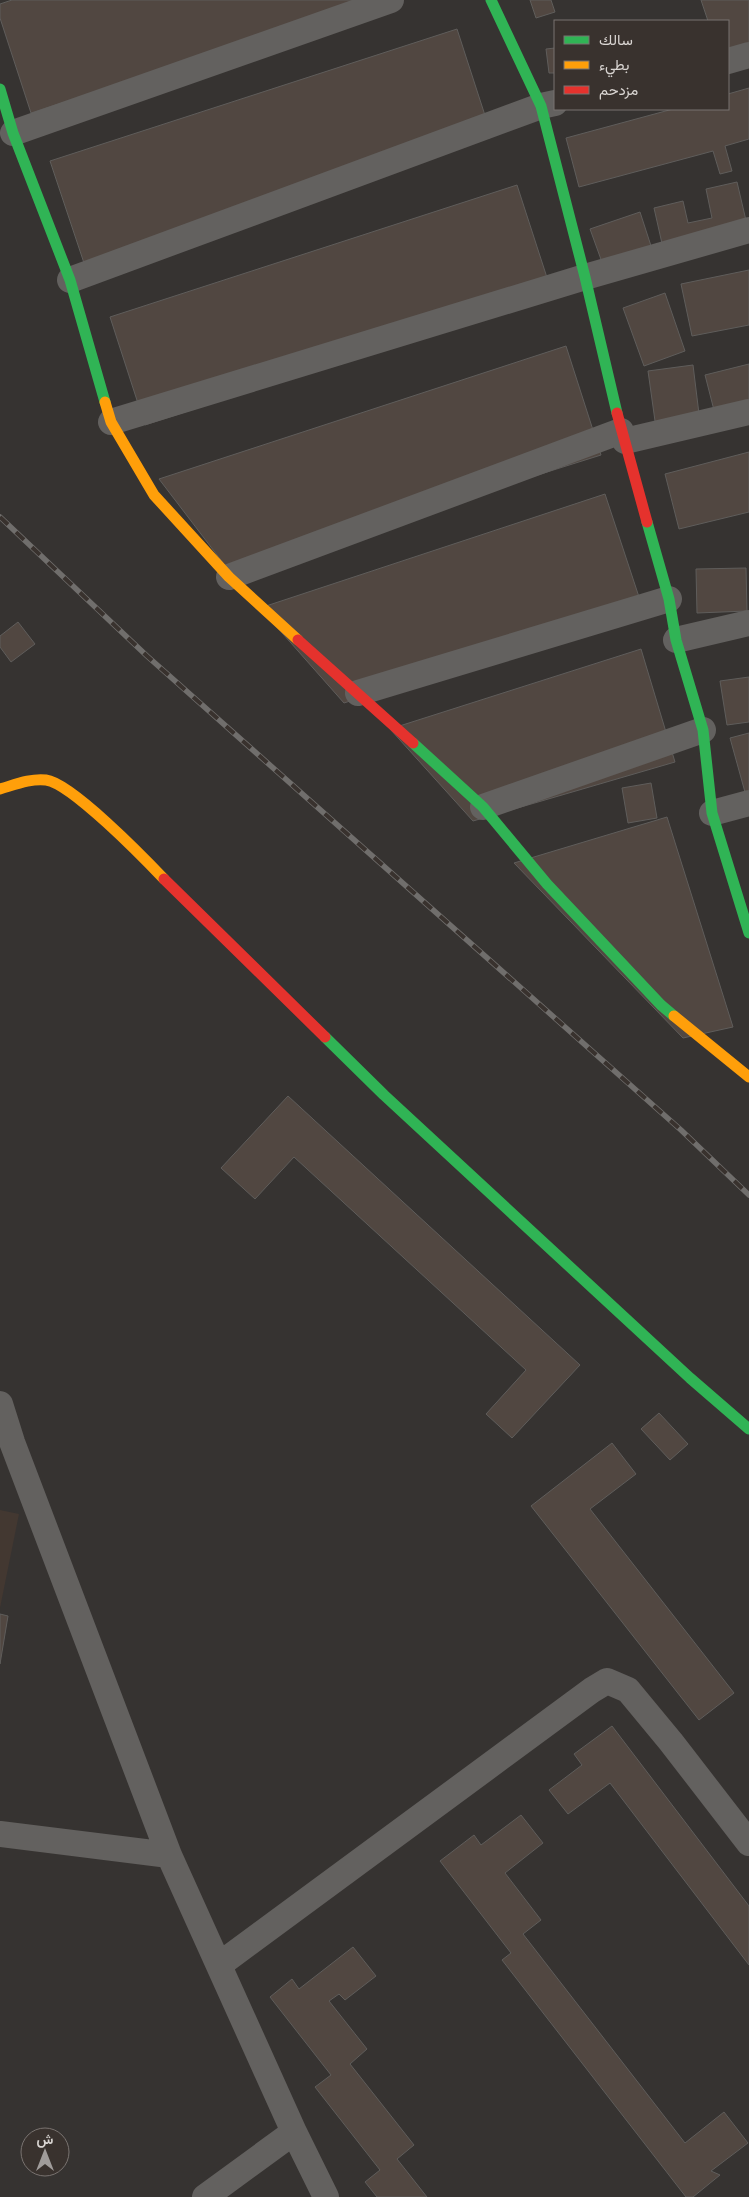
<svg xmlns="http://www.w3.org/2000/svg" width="749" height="2197" viewBox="0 0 749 2197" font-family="Figtree,Vazirmatn,sans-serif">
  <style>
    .built { fill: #433831 }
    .building { fill: #514741; stroke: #5f5d5b }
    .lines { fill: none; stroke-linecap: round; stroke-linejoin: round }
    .street { stroke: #63615f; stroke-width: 26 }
    .fast { stroke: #30b455; stroke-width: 11 }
    .slow { stroke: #ff9f0a; stroke-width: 11 }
    .jam { stroke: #e5322d; stroke-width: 11 }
    .rail-casing { stroke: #706e6c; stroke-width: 5.5 }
    .rail { stroke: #39322e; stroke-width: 4; stroke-dasharray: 11; stroke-linecap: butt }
  </style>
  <rect width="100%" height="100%" fill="#363331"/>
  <path class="built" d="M 0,1510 L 19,1514 L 0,1608 Z"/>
  <path class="building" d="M 12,0 L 380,0 L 31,113 L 0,18 L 0,4 Z
    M 530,0 L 551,0 L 555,12 L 536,18 Z
    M 701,0 L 749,0 L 749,56 L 728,64 L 728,21 L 708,21 Z
    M 457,29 L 492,137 L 86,269 L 50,161 Z
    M 555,48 L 555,73 L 549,73 L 546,49 Z
    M 749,88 L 749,139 L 725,146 L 732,171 L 720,174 L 713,151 L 579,187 L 566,138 L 673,109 L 728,109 L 728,94 Z
    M 737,182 L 748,229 L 663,248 L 654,208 L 683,201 L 688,223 L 712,218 L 706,189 Z
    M 517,185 L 552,293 L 145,425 L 110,317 Z
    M 640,212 L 652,249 L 603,265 L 590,229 Z
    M 749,270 L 749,325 L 692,336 L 681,284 Z
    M 665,293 L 685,351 L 644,366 L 623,308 Z
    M 566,346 L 601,455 L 230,572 L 159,479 Z
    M 749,364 L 749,410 L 716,418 L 705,375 Z
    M 693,365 L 700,422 L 656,428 L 648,371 Z
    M 749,452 L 749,512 L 679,529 L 665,474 Z
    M 605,494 L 642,606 L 344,703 L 260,608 Z
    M 746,568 L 747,611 L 697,613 L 696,569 Z
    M 18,622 L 35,644 L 11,662 L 0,647 L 0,636 Z
    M 641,649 L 675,762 L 473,821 L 390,729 Z
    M 749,677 L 749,722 L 727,725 L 720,681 Z
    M 749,733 L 749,803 L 748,803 L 730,738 Z
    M 651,783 L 657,818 L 628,823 L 622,788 Z
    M 667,817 L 733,1027 L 683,1038 L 514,863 Z
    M 288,1096 L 580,1365 L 512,1438 L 486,1414 L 526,1370 L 294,1157 L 255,1199 L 221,1168 Z
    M 659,1413 L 688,1444 L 670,1460 L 641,1429 Z
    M 612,1443 L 636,1474 L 590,1509 L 734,1693 L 699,1720 L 531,1506 Z
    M 0,1614 L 8,1616 L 0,1664 Z
    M 612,1726 L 749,1906 L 749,1965 L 610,1783 L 568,1814 L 549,1790 L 582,1765 L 574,1754 Z
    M 521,1815 L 543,1843 L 505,1873 L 541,1920 L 523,1934 L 685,2143 L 724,2112 L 748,2143 L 711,2171 L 720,2175 L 693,2197 L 686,2197 L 502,1960 L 511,1953 L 440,1861 L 474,1835 L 481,1845 Z
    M 353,1947 L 376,1976 L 345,2000 L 339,1994 L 329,2001 L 367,2049 L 350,2064 L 414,2145 L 397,2159 L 427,2197 L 377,2197 L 365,2182 L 380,2170 L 315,2087 L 331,2075 L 270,1997 L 292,1979 L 299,1989 Z"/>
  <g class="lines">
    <path class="street" d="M 728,61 L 749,55
      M 13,133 L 391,0
      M 70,280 L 541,106 L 555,103
      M 111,422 L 585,277 L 749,230
      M 625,441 L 749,412
      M 229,577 L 621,431
      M 676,640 L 749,623
      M 358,693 L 669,599
      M 483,807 L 703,730
      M 712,813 L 749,803
      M 0,1404 L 12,1442 L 169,1855 L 294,2132
      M 0,1834 L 169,1855
      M 219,1965 L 592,1690 L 607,1681 L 628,1690 L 671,1742 L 749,1843
      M 205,2197 L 294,2132 L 326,2197"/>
    <path class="fast" d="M 491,0 L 541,106 L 585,277 L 617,413
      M 0,89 L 13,133 L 70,280 L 105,402
      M 647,522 L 669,599 L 676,640 L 703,730 L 712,813 L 749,933
      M 413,743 L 483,807 L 547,884 L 661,1005 L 674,1016
      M 325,1037 L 384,1095 L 690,1378 L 749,1429"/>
    <path class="slow" d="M 105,402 L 111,422 L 154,495 L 229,577 L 298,640
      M 0,789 C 14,785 31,778 46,780 C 71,783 144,858 164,879
      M 674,1016 L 749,1077"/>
    <path class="jam" d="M 617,413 L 647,522
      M 298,640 L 413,743
      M 164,879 L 325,1037"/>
    <defs>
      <path id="rail" d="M 0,517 L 147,656 L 681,1130 L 749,1195"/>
    </defs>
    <use href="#rail" class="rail-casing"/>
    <use href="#rail" class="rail"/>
  </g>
  <rect x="554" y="20" width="175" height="90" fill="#39322e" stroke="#797370"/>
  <rect x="564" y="36" width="25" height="8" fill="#30b455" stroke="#797370"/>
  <text x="599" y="45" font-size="15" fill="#d9d5d2">سالك</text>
  <rect x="564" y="61" width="25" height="8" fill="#ff9f0a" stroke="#797370"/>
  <text x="599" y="70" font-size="15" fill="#d9d5d2">بطيء</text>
  <rect x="564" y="86" width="25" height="8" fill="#e5322d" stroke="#797370"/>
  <text x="599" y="95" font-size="15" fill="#d9d5d2">مزدحم</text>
  <g transform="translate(45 2152)"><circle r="24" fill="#39322e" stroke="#797370"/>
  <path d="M0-4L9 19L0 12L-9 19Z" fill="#a09c9a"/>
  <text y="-8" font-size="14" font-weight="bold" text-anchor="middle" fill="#d9d5d2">ش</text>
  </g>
</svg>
